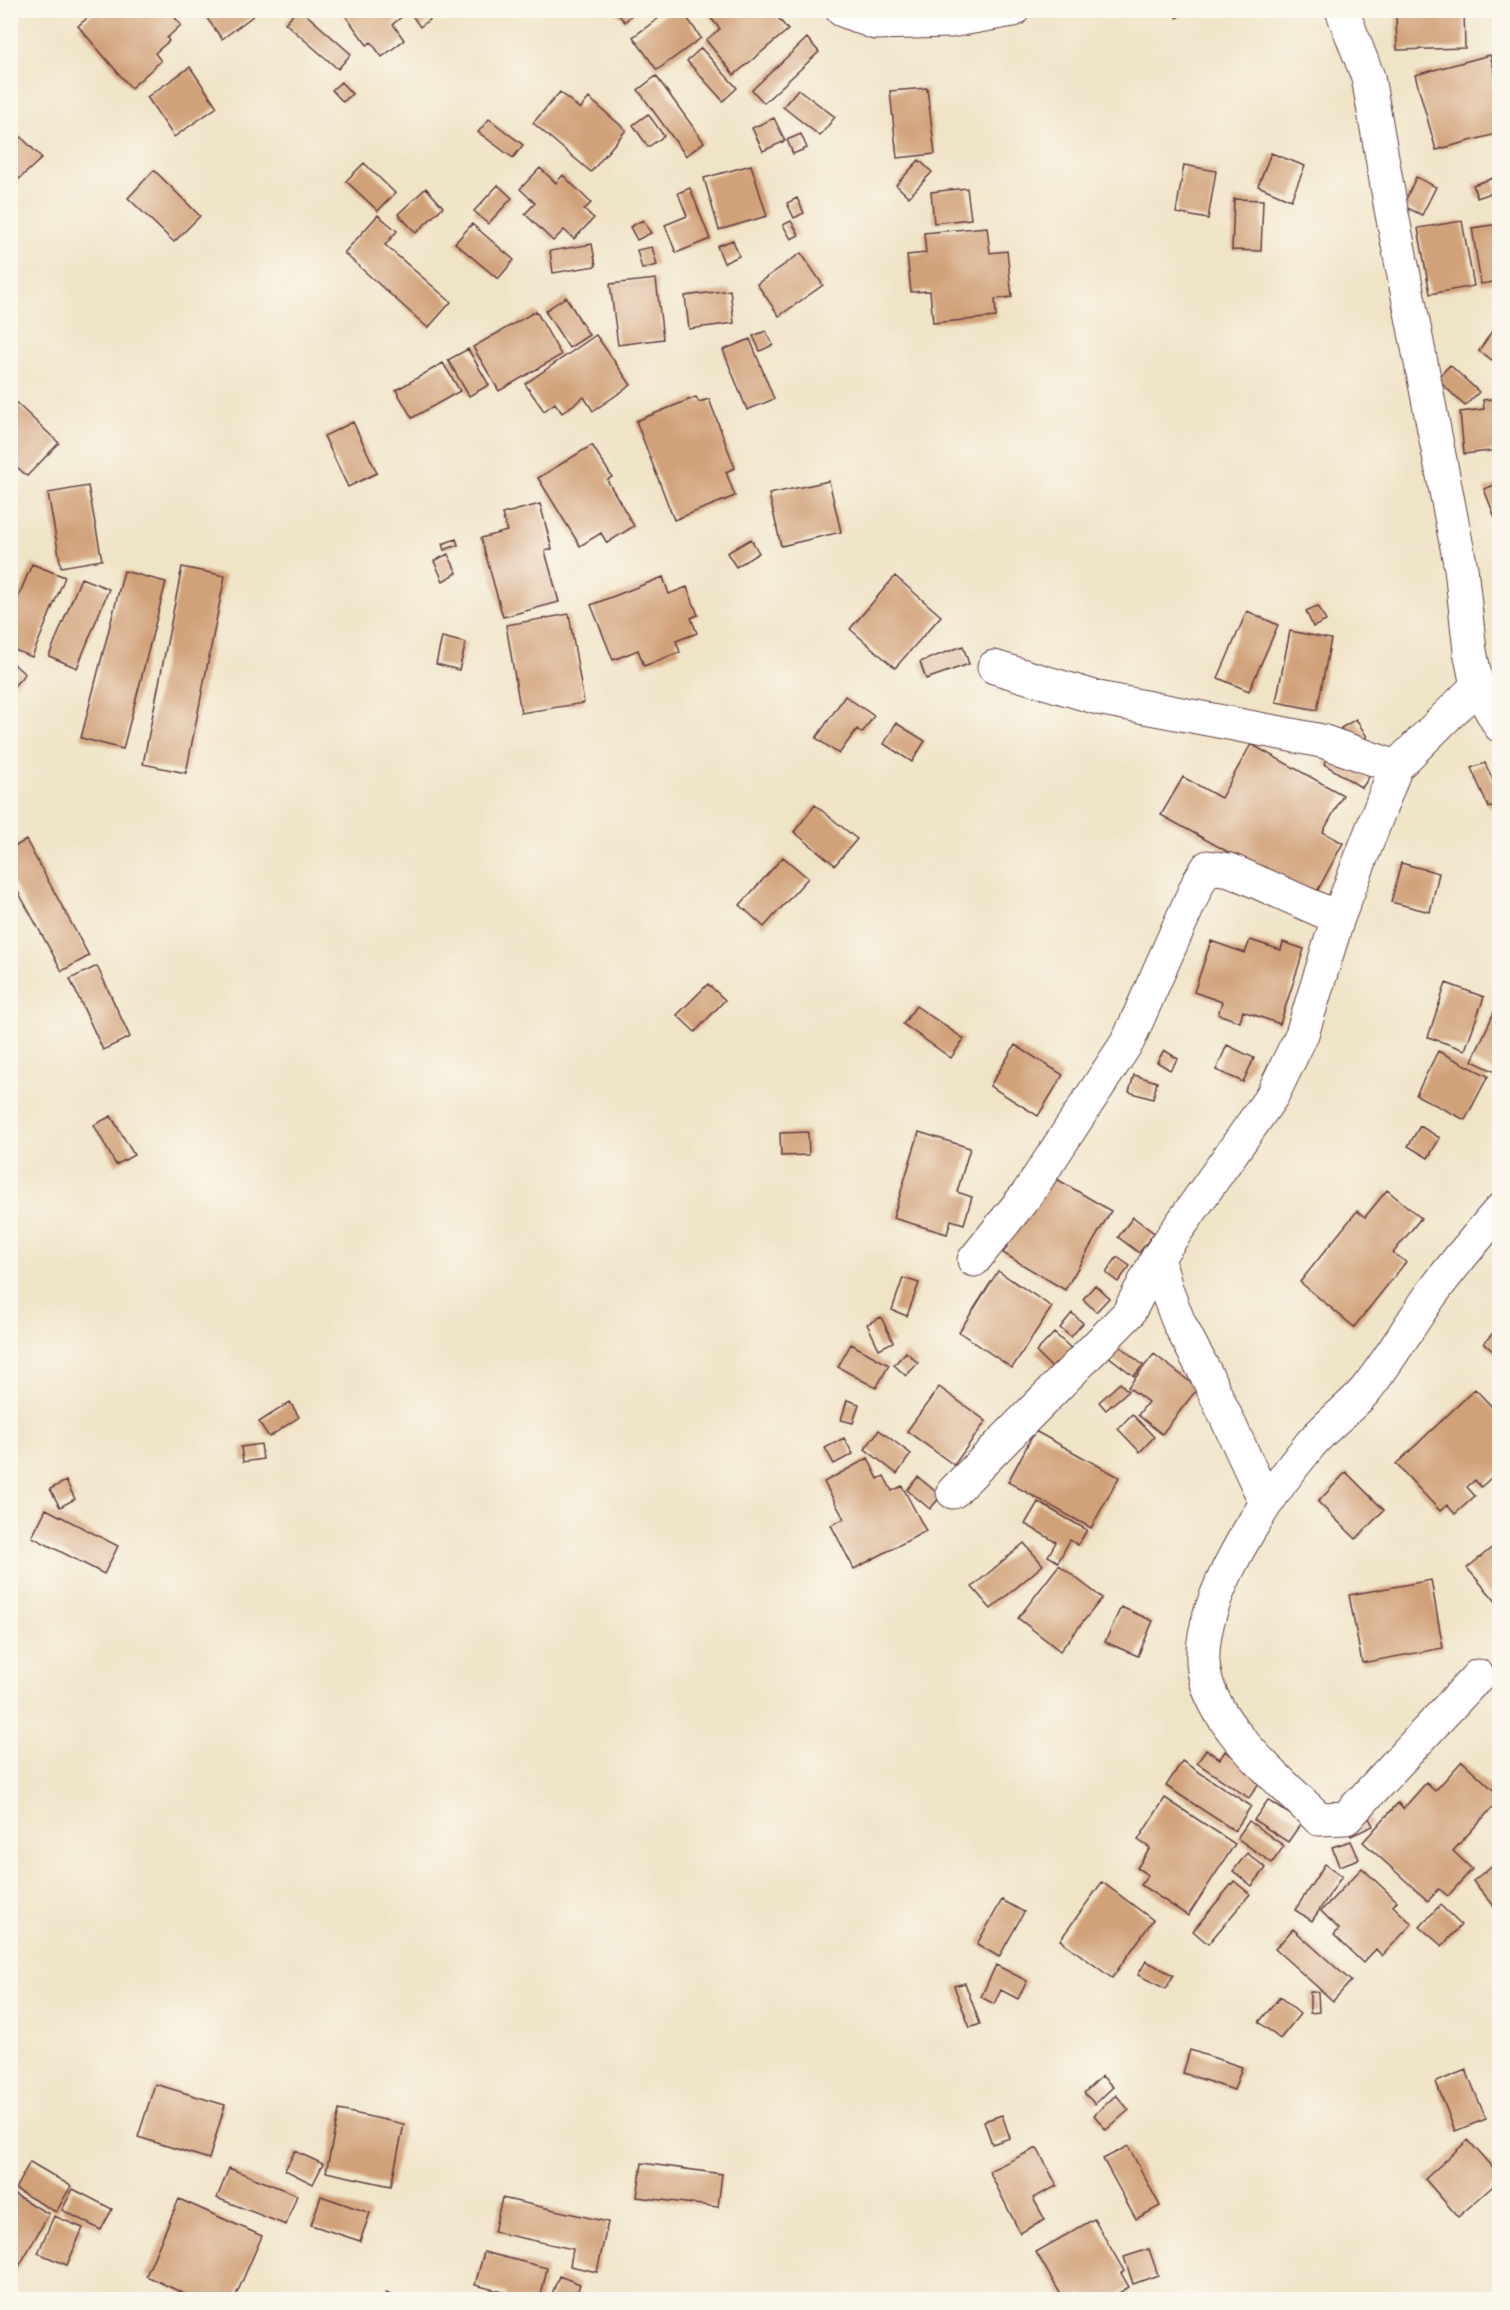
<svg xmlns="http://www.w3.org/2000/svg" width="1510" height="2310" viewBox="0 0 1510 2310" font-family="Sriracha,sans-serif">
  <style>
    .building { fill: #d1a179 }
    .lines { fill: none; stroke-linecap: round; stroke-linejoin: round }
    .minor-casing { stroke: #633d42; stroke-width: 35 }
    .minor { stroke: #fff; stroke-width: 33 }
  </style>
  <rect width="100%" height="100%" fill="#fbf7ec"/>
  <filter id="ink" filterUnits="userSpaceOnUse"><feTurbulence type="fractalNoise" baseFrequency=".0167" numOctaves="2"/><feDisplacementMap in="SourceGraphic" scale="12" xChannelSelector="R" yChannelSelector="G"/><feConvolveMatrix kernelMatrix="1 2 1 2 8 2 1 2 1" color-interpolation-filters="sRGB"/></filter>
  <filter id="wash" filterUnits="userSpaceOnUse"><feTurbulence type="fractalNoise" baseFrequency=".008" numOctaves="4" result="noise"/><feDisplacementMap in="SourceGraphic" scale="24" xChannelSelector="R" yChannelSelector="G"/><feGaussianBlur stdDeviation="1.35" result="paint"/><feColorMatrix in="noise" values="0 0 0 0 0 0 0 0 0 0 0 0 0 0 0 0 0 1.4 0 .05"/><feComposite in="paint" operator="in"/></filter>
  <g filter="url(#wash)">
    <rect width="100%" height="100%" fill="#f0e4c7"/>
    <g id="blocks">
      <path class="building" d="M 96,10 L 169,10 L 181,25 L 167,38 L 169,41 L 155,53 L 161,61 L 131,88 L 78,26 Z
        M 201,10 L 261,10 L 222,39 Z
        M 297,10 L 301,10 L 351,54 L 338,69 L 285,23 Z
        M 341,10 L 442,10 L 420,27 L 409,11 L 393,24 L 404,40 L 382,57 L 371,42 L 367,45 Z
        M 614,10 L 636,10 L 625,22 Z
        M 670,10 L 682,10 L 701,38 L 657,70 L 633,37 Z
        M 704,10 L 772,10 L 788,30 L 734,75 L 706,40 L 720,29 Z
        M 1171,10 L 1186,10 L 1177,18 Z
        M 1464,11 L 1465,48 L 1397,50 L 1396,12 Z
        M 807,38 L 819,52 L 764,103 L 752,90 Z
        M 701,48 L 737,88 L 723,101 L 687,61 Z
        M 1490,55 L 1500,90 L 1500,133 L 1436,150 L 1415,75 Z
        M 190,67 L 217,107 L 174,137 L 147,97 Z
        M 656,76 L 704,142 L 686,156 L 638,90 Z
        M 341,82 L 352,94 L 343,102 L 332,90 Z
        M 927,88 L 935,154 L 897,158 L 890,91 Z
        M 798,89 L 835,117 L 820,136 L 783,107 Z
        M 560,92 L 580,109 L 589,98 L 626,130 L 591,172 L 533,123 Z
        M 648,114 L 664,136 L 648,147 L 633,125 Z
        M 774,118 L 785,141 L 763,151 L 752,128 Z
        M 489,119 L 523,145 L 513,158 L 478,132 Z
        M 10,126 L 42,158 L 18,180 L 10,173 Z
        M 801,134 L 807,148 L 793,154 L 787,140 Z
        M 1271,153 L 1305,166 L 1291,200 L 1258,186 Z
        M 919,160 L 932,172 L 909,197 L 896,185 Z
        M 364,163 L 395,193 L 378,211 L 346,181 Z
        M 751,165 L 767,216 L 719,230 L 704,178 Z
        M 1184,165 L 1216,171 L 1208,219 L 1176,213 Z
        M 540,168 L 556,183 L 563,175 L 591,203 L 584,210 L 594,218 L 574,239 L 564,230 L 553,241 L 525,214 L 535,203 L 520,189 Z
        M 154,170 L 200,216 L 174,242 L 128,198 Z
        M 1416,177 L 1436,187 L 1422,215 L 1403,206 Z
        M 1493,178 L 1497,191 L 1477,198 L 1473,185 Z
        M 498,185 L 512,198 L 488,224 L 474,211 Z
        M 426,188 L 443,207 L 416,233 L 398,214 Z
        M 690,188 L 710,239 L 676,253 L 665,225 L 687,216 L 678,193 Z
        M 967,188 L 971,219 L 934,223 L 931,192 Z
        M 797,198 L 804,213 L 794,218 L 787,203 Z
        M 1234,199 L 1263,200 L 1261,251 L 1232,250 Z
        M 378,215 L 397,231 L 385,245 L 451,302 L 428,328 L 344,253 Z
        M 643,220 L 651,233 L 637,240 L 630,227 Z
        M 791,221 L 799,235 L 791,239 L 783,225 Z
        M 1462,221 L 1474,286 L 1430,294 L 1418,228 Z
        M 472,224 L 514,260 L 498,279 L 455,243 Z
        M 1499,224 L 1500,281 L 1481,284 L 1472,228 Z
        M 987,227 L 990,253 L 1007,251 L 1012,297 L 995,299 L 996,317 L 933,323 L 930,291 L 911,292 L 907,255 L 926,253 L 924,233 Z
        M 733,240 L 739,256 L 724,263 L 717,246 Z
        M 592,244 L 596,266 L 553,273 L 550,251 Z
        M 652,247 L 657,265 L 642,269 L 637,250 Z
        M 801,253 L 823,285 L 779,316 L 757,284 Z
        M 656,279 L 663,339 L 618,345 L 610,284 Z
        M 730,290 L 734,323 L 689,329 L 685,296 Z
        M 566,297 L 589,335 L 569,348 L 545,311 Z
        M 536,311 L 561,355 L 499,391 L 473,347 Z
        M 766,331 L 773,345 L 760,351 L 753,336 Z
        M 1492,331 L 1500,336 L 1498,364 L 1479,351 Z
        M 596,335 L 631,385 L 593,411 L 584,397 L 562,413 L 555,403 L 544,411 L 525,384 Z
        M 750,339 L 774,399 L 747,410 L 723,350 Z
        M 468,349 L 489,385 L 469,396 L 448,360 Z
        M 443,363 L 460,391 L 412,418 L 396,390 Z
        M 1450,365 L 1479,392 L 1465,406 L 1437,379 Z
        M 10,397 L 59,443 L 27,476 L 10,461 Z
        M 696,397 L 699,402 L 709,399 L 735,468 L 726,472 L 735,496 L 674,520 L 636,421 Z
        M 1500,398 L 1500,450 L 1464,454 L 1460,412 L 1484,409 L 1483,400 Z
        M 353,422 L 377,473 L 348,487 L 324,436 Z
        M 592,445 L 612,477 L 607,480 L 634,526 L 607,543 L 601,533 L 580,546 L 538,478 Z
        M 829,481 L 841,532 L 781,546 L 769,494 Z
        M 1500,483 L 1500,528 L 1499,528 L 1484,489 Z
        M 88,486 L 102,560 L 61,567 L 48,493 Z
        M 540,504 L 552,549 L 545,551 L 559,602 L 503,617 L 481,538 L 507,531 L 502,514 Z
        M 456,539 L 458,545 L 444,550 L 442,544 Z
        M 751,539 L 759,553 L 736,567 L 727,553 Z
        M 448,554 L 457,573 L 443,581 L 434,561 Z
        M 32,564 L 65,577 L 32,657 L 10,648 L 10,617 Z
        M 182,567 L 225,576 L 186,773 L 143,764 Z
        M 124,571 L 166,582 L 123,749 L 81,738 Z
        M 895,576 L 941,616 L 895,668 L 850,629 Z
        M 663,577 L 669,594 L 687,587 L 698,615 L 691,618 L 697,633 L 676,641 L 680,652 L 644,666 L 638,650 L 613,660 L 591,605 Z
        M 81,578 L 109,589 L 77,668 L 49,656 Z
        M 1318,606 L 1326,621 L 1313,627 L 1306,611 Z
        M 1247,611 L 1278,625 L 1249,691 L 1218,678 Z
        M 569,614 L 584,703 L 521,713 L 506,625 Z
        M 1290,631 L 1331,639 L 1317,710 L 1276,702 Z
        M 442,637 L 466,643 L 459,670 L 436,664 Z
        M 963,646 L 969,664 L 926,679 L 920,662 Z
        M 10,661 L 25,674 L 10,690 Z
        M 845,696 L 874,716 L 862,733 L 857,729 L 839,754 L 816,738 Z
        M 1356,719 L 1367,737 L 1352,746 L 1341,728 Z
        M 896,723 L 925,741 L 912,762 L 884,744 Z
        M 1251,744 L 1343,795 L 1323,832 L 1343,843 L 1313,899 L 1161,815 L 1183,777 L 1221,798 Z
        M 1333,750 L 1371,774 L 1362,788 L 1324,764 Z
        M 1485,763 L 1500,795 L 1500,803 L 1489,808 L 1471,768 Z
        M 815,805 L 857,839 L 835,865 L 794,832 Z
        M 26,840 L 89,956 L 62,971 L 10,877 L 10,849 Z
        M 783,857 L 808,878 L 764,927 L 740,905 Z
        M 1401,863 L 1439,873 L 1430,912 L 1391,902 Z
        M 1250,940 L 1281,950 L 1283,942 L 1304,949 L 1280,1024 L 1243,1011 L 1240,1022 L 1218,1014 L 1222,1002 L 1194,992 L 1211,941 L 1245,953 Z
        M 97,966 L 130,1037 L 103,1050 L 70,979 Z
        M 1446,983 L 1484,997 L 1465,1050 L 1428,1037 Z
        M 708,984 L 725,1000 L 695,1032 L 677,1015 Z
        M 1500,999 L 1500,1074 L 1472,1061 Z
        M 916,1006 L 964,1039 L 951,1058 L 903,1024 Z
        M 1015,1045 L 1063,1075 L 1038,1116 L 990,1086 Z
        M 1227,1045 L 1254,1058 L 1243,1082 L 1216,1070 Z
        M 1164,1050 L 1178,1059 L 1170,1070 L 1157,1062 Z
        M 1438,1051 L 1488,1076 L 1465,1120 L 1416,1095 Z
        M 1134,1075 L 1157,1082 L 1153,1099 L 1129,1092 Z
        M 111,1116 L 134,1155 L 116,1165 L 94,1125 Z
        M 1420,1126 L 1440,1138 L 1428,1158 L 1408,1146 Z
        M 808,1132 L 809,1155 L 781,1156 L 780,1133 Z
        M 919,1132 L 970,1148 L 957,1192 L 972,1197 L 964,1224 L 951,1220 L 947,1234 L 893,1218 Z
        M 1050,1175 L 1111,1211 L 1065,1290 L 1003,1253 Z
        M 1387,1190 L 1421,1218 L 1393,1253 L 1406,1262 L 1354,1327 L 1300,1282 L 1357,1211 L 1365,1217 Z
        M 1133,1217 L 1154,1233 L 1139,1253 L 1118,1237 Z
        M 1117,1257 L 1130,1266 L 1118,1282 L 1106,1273 Z
        M 998,1271 L 1052,1307 L 1012,1368 L 959,1332 Z
        M 903,1278 L 919,1283 L 907,1316 L 892,1310 Z
        M 1095,1285 L 1109,1298 L 1096,1312 L 1083,1299 Z
        M 1072,1313 L 1083,1323 L 1071,1337 L 1060,1328 Z
        M 881,1317 L 893,1342 L 879,1349 L 867,1324 Z
        M 1500,1325 L 1500,1358 L 1484,1343 Z
        M 1054,1333 L 1073,1350 L 1054,1370 L 1036,1352 Z
        M 1112,1340 L 1143,1365 L 1134,1376 L 1103,1352 Z
        M 851,1344 L 889,1365 L 876,1388 L 838,1367 Z
        M 906,1352 L 918,1363 L 906,1376 L 894,1365 Z
        M 1154,1354 L 1198,1388 L 1162,1434 L 1138,1415 L 1148,1402 L 1128,1387 Z
        M 1120,1383 L 1128,1391 L 1106,1410 L 1099,1402 Z
        M 939,1387 L 986,1421 L 954,1465 L 907,1431 Z
        M 1475,1389 L 1500,1415 L 1500,1470 L 1481,1487 L 1475,1480 L 1467,1487 L 1475,1496 L 1455,1514 L 1447,1505 L 1440,1511 L 1396,1464 Z
        M 847,1400 L 859,1404 L 853,1423 L 841,1420 Z
        M 290,1402 L 299,1417 L 269,1437 L 259,1422 Z
        M 1132,1414 L 1154,1437 L 1140,1452 L 1118,1429 Z
        M 879,1430 L 911,1454 L 897,1474 L 865,1449 Z
        M 1035,1431 L 1119,1477 L 1091,1528 L 1008,1482 Z
        M 844,1438 L 853,1454 L 834,1464 L 825,1448 Z
        M 261,1444 L 263,1459 L 243,1462 L 241,1447 Z
        M 868,1458 L 878,1479 L 884,1476 L 892,1491 L 902,1486 L 926,1531 L 854,1569 L 831,1525 L 844,1519 L 824,1482 Z
        M 1346,1472 L 1384,1510 L 1356,1539 L 1318,1502 Z
        M 918,1477 L 941,1496 L 930,1509 L 907,1490 Z
        M 66,1481 L 75,1499 L 60,1507 L 50,1489 Z
        M 1038,1502 L 1087,1530 L 1078,1545 L 1070,1540 L 1058,1562 L 1048,1556 L 1056,1542 L 1025,1524 Z
        M 46,1509 L 118,1546 L 104,1574 L 32,1537 Z
        M 1500,1541 L 1500,1606 L 1467,1568 Z
        M 1024,1543 L 1043,1565 L 991,1609 L 972,1587 Z
        M 1059,1565 L 1102,1598 L 1060,1651 L 1018,1618 Z
        M 1431,1580 L 1443,1648 L 1362,1663 L 1349,1595 Z
        M 1121,1607 L 1153,1621 L 1138,1656 L 1105,1642 Z
        M 1206,1750 L 1220,1759 L 1225,1751 L 1263,1777 L 1249,1798 L 1197,1763 Z
        M 1182,1761 L 1251,1806 L 1235,1831 L 1166,1786 Z
        M 1462,1761 L 1500,1796 L 1500,1799 L 1453,1851 L 1472,1869 L 1448,1896 L 1439,1889 L 1428,1901 L 1363,1842 L 1398,1803 L 1403,1809 L 1426,1783 L 1435,1791 Z
        M 1165,1798 L 1235,1844 L 1188,1916 L 1141,1885 L 1148,1875 L 1137,1868 L 1150,1848 L 1138,1840 Z
        M 1268,1800 L 1302,1822 L 1288,1842 L 1254,1820 Z
        M 1367,1814 L 1373,1826 L 1351,1836 L 1346,1824 Z
        M 1249,1821 L 1284,1846 L 1272,1863 L 1237,1838 Z
        M 1351,1841 L 1359,1859 L 1339,1866 L 1332,1847 Z
        M 1247,1853 L 1266,1868 L 1252,1886 L 1233,1871 Z
        M 1500,1859 L 1500,1913 L 1473,1881 Z
        M 1325,1864 L 1342,1876 L 1312,1921 L 1295,1910 Z
        M 1362,1868 L 1397,1901 L 1393,1906 L 1412,1924 L 1382,1956 L 1376,1949 L 1363,1963 L 1334,1935 L 1339,1929 L 1321,1911 Z
        M 1234,1881 L 1250,1894 L 1208,1944 L 1193,1931 Z
        M 1102,1882 L 1153,1920 L 1112,1978 L 1060,1940 Z
        M 1002,1900 L 1024,1912 L 999,1957 L 977,1944 Z
        M 1440,1905 L 1461,1925 L 1442,1946 L 1420,1927 Z
        M 1293,1929 L 1351,1981 L 1333,2001 L 1275,1949 Z
        M 1146,1961 L 1173,1975 L 1166,1989 L 1138,1975 Z
        M 996,1965 L 1027,1981 L 1018,1999 L 1001,1990 L 994,2004 L 981,1997 Z
        M 965,1983 L 980,2024 L 970,2028 L 954,1986 Z
        M 1310,1992 L 1318,1992 L 1319,2012 L 1310,2013 Z
        M 1280,1997 L 1300,2014 L 1280,2039 L 1259,2022 Z
        M 1190,2050 L 1242,2067 L 1234,2090 L 1183,2073 Z
        M 1466,2070 L 1486,2119 L 1455,2131 L 1436,2082 Z
        M 1102,2076 L 1113,2087 L 1095,2104 L 1084,2093 Z
        M 155,2084 L 225,2105 L 209,2159 L 138,2137 Z
        M 1116,2095 L 1129,2110 L 1106,2130 L 1094,2115 Z
        M 339,2110 L 404,2124 L 391,2186 L 326,2172 Z
        M 1002,2115 L 1010,2138 L 992,2144 L 984,2121 Z
        M 1468,2140 L 1500,2176 L 1500,2180 L 1458,2217 L 1425,2179 Z
        M 1128,2146 L 1160,2206 L 1136,2219 L 1103,2159 Z
        M 1037,2148 L 1057,2186 L 1033,2198 L 1045,2220 L 1020,2233 L 989,2171 Z
        M 295,2151 L 323,2164 L 313,2184 L 285,2170 Z
        M 30,2162 L 71,2186 L 56,2212 L 15,2189 Z
        M 642,2163 L 722,2174 L 718,2207 L 637,2197 Z
        M 229,2168 L 297,2195 L 286,2225 L 217,2198 Z
        M 73,2189 L 112,2209 L 101,2230 L 62,2210 Z
        M 10,2192 L 49,2214 L 10,2282 Z
        M 321,2196 L 370,2213 L 360,2241 L 311,2225 Z
        M 502,2198 L 608,2222 L 597,2272 L 570,2266 L 573,2249 L 494,2232 Z
        M 179,2199 L 262,2236 L 234,2300 L 185,2300 L 187,2295 L 146,2276 Z
        M 54,2216 L 83,2228 L 67,2265 L 38,2253 Z
        M 1094,2219 L 1124,2271 L 1121,2273 L 1129,2287 L 1107,2300 L 1085,2300 L 1082,2295 L 1074,2300 L 1064,2300 L 1036,2252 Z
        M 1149,2249 L 1158,2275 L 1133,2284 L 1124,2257 Z
        M 484,2252 L 547,2268 L 540,2300 L 505,2300 L 507,2293 L 475,2285 Z
        M 559,2276 L 580,2284 L 575,2300 L 550,2299 Z
        M 386,2293 L 401,2299 L 401,2300 L 383,2300 Z"/>
    </g>
  </g>
  <g filter="url(#ink)">
    <use href="#blocks" fill-opacity="0" stroke="#633d42" stroke-width="1.5"/>
    <g class="lines">
      <defs>
        <path id="minor" d="M 842,10 L 875,23 L 950,21 L 1013,10
          M 1342,10 L 1368,77 L 1391,209 L 1461,568 L 1470,651 L 1477,686 L 1500,726
          M 994,667 L 1098,698 L 1322,741 L 1396,767
          M 1158,1257 L 1166,1289 L 1179,1323 L 1207,1376 L 1266,1503
          M 974,1260 L 1028,1193 L 1128,1041 L 1199,881 L 1208,867 L 1230,870 L 1338,918
          M 953,1492 L 1128,1314 L 1158,1257 L 1272,1096 L 1302,1034 L 1338,918 L 1396,767 L 1477,686
          M 1478,1676 L 1346,1818 L 1319,1819 C 1281,1781 1213,1727 1204,1671 C 1193,1604 1267,1497 1309,1446 C 1325,1426 1347,1411 1364,1392 C 1388,1363 1407,1329 1428,1299 C 1450,1268 1475,1239 1500,1210"/>
      </defs>
      <use href="#minor" class="minor-casing"/>
      <use href="#minor" class="minor"/>
    </g>
  </g>
  <rect width="1510" height="2310" fill="none" stroke="#fbf7ec" stroke-width="36"/>
</svg>
